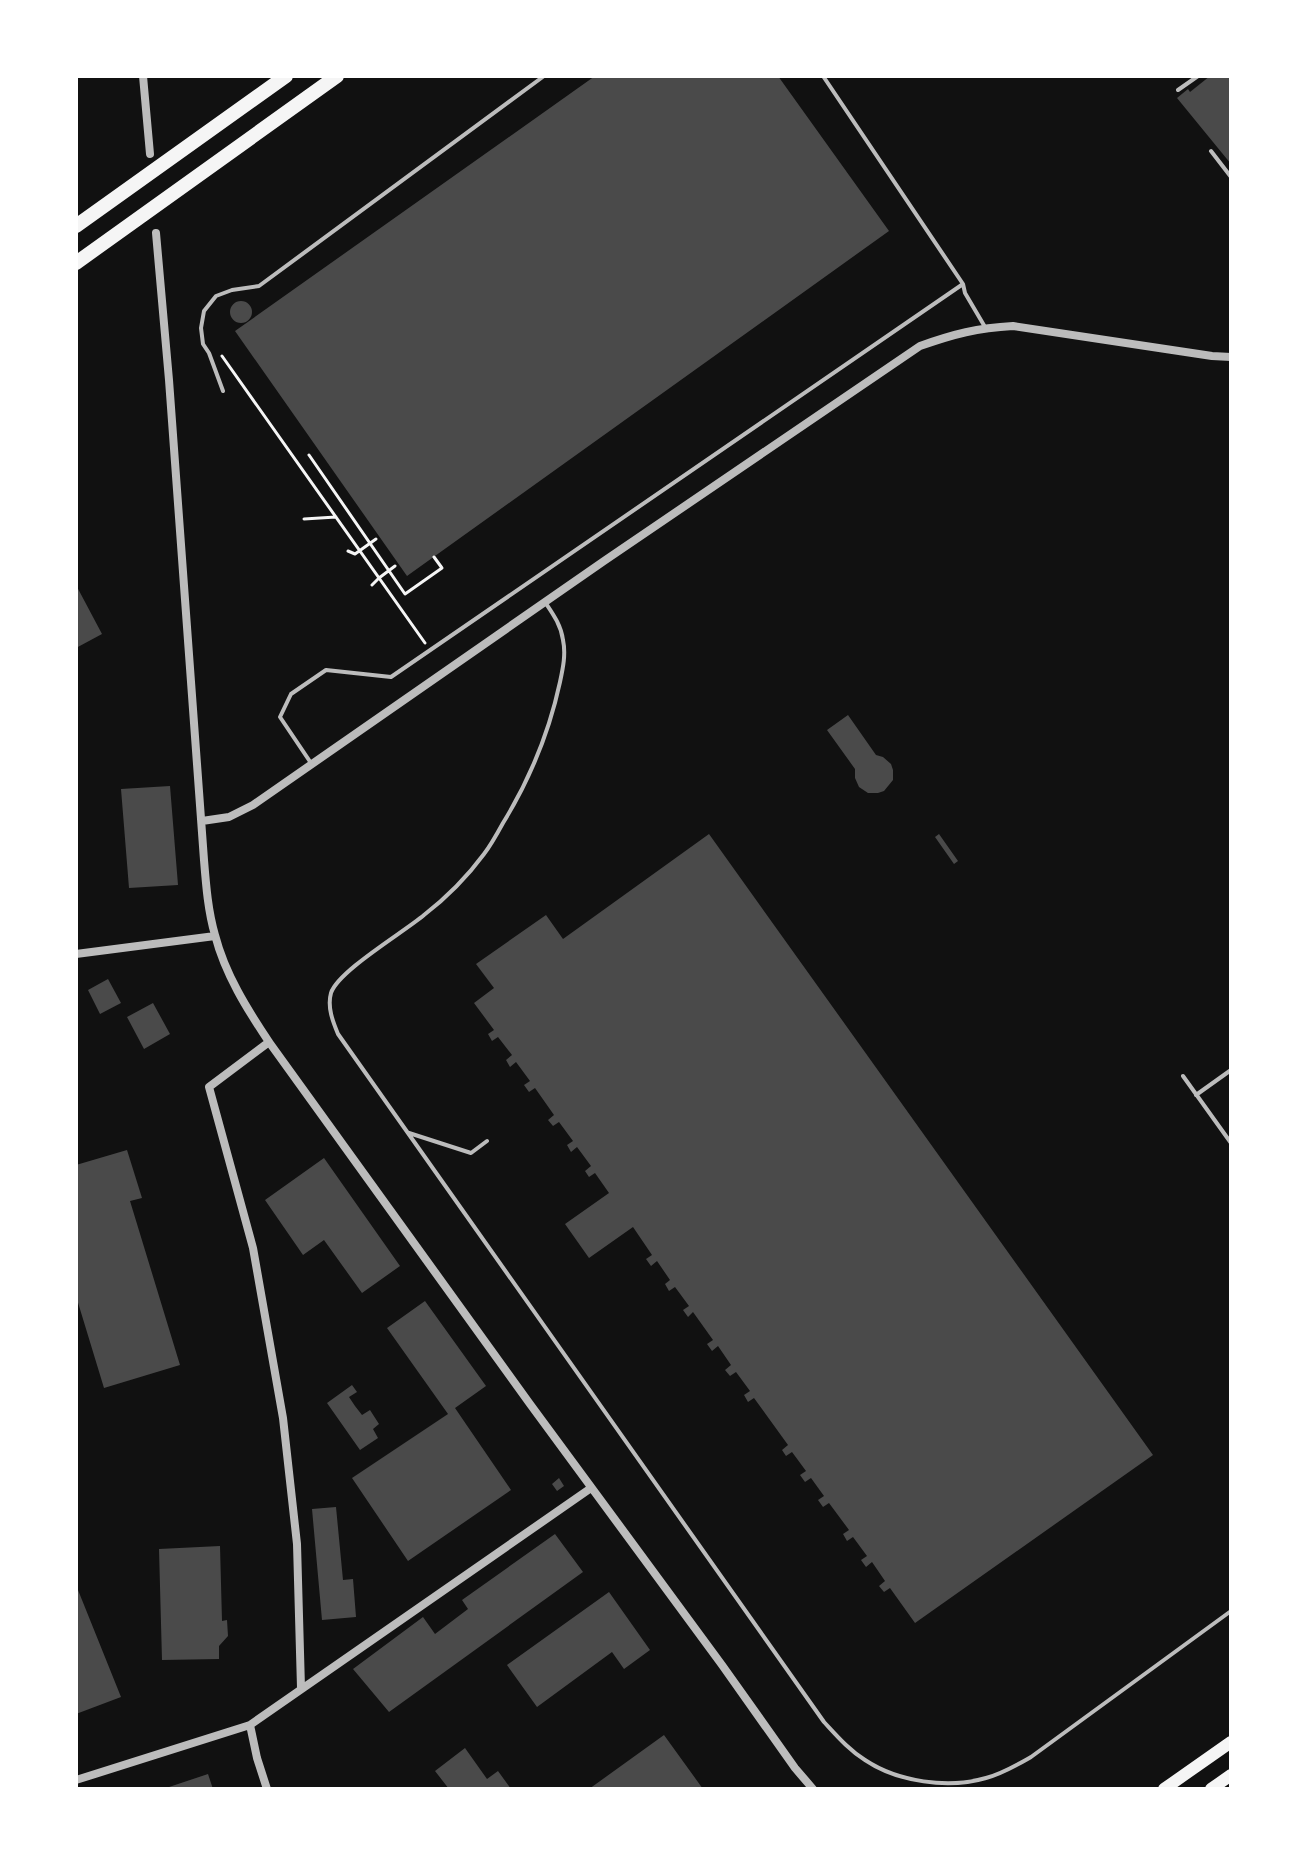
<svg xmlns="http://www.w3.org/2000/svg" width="1307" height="1865" viewBox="0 0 1307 1865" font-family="'Open Sans',sans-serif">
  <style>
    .building { fill: #4a4a4a }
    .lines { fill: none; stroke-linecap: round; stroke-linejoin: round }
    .path { stroke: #f5f5f5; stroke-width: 3 }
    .service { stroke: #bcbcbc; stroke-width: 4 }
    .minor { stroke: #bcbcbc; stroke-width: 8 }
    .primary { stroke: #f5f5f5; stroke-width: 12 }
    .motorway { stroke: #f5f5f5; stroke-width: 14 }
  </style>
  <rect width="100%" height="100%" fill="#111"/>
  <path class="building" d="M 595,76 L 778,76 L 889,231 L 407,576 L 235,331 Z
    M 1210,76 L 1231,76 L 1231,164 L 1177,98 L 1188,89 L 1190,92 Z
    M230 312a11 11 0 1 1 22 0a11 11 0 1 1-22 0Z
    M 76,585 L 102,634 L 76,648 Z
    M 848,715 L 876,755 L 883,757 L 891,764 L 893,770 L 893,780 L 884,791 L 878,793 L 868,793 L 859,787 L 855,778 L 855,769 L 827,730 Z
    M 170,786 L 178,885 L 129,888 L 121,789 Z
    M 709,834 L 1153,1455 L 915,1623 L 890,1588 L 884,1592 L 879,1586 L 885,1581 L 872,1562 L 866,1567 L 861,1560 L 867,1556 L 853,1537 L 847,1541 L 843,1534 L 849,1530 L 829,1503 L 823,1507 L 818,1500 L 824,1496 L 811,1478 L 805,1482 L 800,1475 L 806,1471 L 792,1452 L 786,1456 L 782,1450 L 788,1445 L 754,1398 L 748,1402 L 744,1395 L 750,1391 L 736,1372 L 730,1376 L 725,1370 L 731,1365 L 718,1346 L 712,1351 L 707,1344 L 713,1340 L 693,1312 L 688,1317 L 683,1310 L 689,1306 L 675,1287 L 669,1291 L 665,1284 L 670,1280 L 657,1261 L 651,1266 L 646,1259 L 652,1255 L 633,1227 L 589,1258 L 565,1224 L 609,1193 L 595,1173 L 589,1177 L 585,1171 L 591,1166 L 577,1147 L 571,1152 L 567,1145 L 573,1141 L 559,1122 L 553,1126 L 548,1120 L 554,1115 L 535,1088 L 529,1092 L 524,1085 L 530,1081 L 516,1062 L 510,1067 L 506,1060 L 512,1055 L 498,1037 L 492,1041 L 488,1034 L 494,1030 L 474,1003 L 494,988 L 476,964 L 546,915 L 563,939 Z
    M 939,834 L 958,861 L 954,864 L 935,837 Z
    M 108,979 L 121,1003 L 100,1014 L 88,990 Z
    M 153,1003 L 170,1034 L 144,1049 L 127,1017 Z
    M 127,1150 L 142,1198 L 130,1201 L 180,1365 L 104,1388 L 76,1296 L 76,1165 Z
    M 324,1158 L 400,1266 L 362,1293 L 324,1240 L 303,1255 L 265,1200 Z
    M 425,1301 L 486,1386 L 455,1408 L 511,1490 L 408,1561 L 352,1478 L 448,1414 L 387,1328 Z
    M 352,1385 L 357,1392 L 349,1397 L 355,1406 L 362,1415 L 370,1410 L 379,1424 L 373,1429 L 378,1438 L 360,1450 L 327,1403 Z
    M 559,1478 L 564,1486 L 557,1491 L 552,1484 Z
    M 336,1507 L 343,1580 L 353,1579 L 356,1617 L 322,1620 L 312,1509 Z
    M 555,1534 L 583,1572 L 389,1712 L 353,1669 L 423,1617 L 435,1634 L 468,1609 L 462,1600 Z
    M 220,1546 L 222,1621 L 227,1620 L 228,1636 L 219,1646 L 219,1659 L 162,1660 L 159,1549 Z
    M 78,1590 L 121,1697 L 76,1714 L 76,1591 Z
    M 609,1592 L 650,1650 L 624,1669 L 612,1652 L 537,1707 L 507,1665 Z
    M 664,1735 L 703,1789 L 589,1789 Z
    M 465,1748 L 487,1779 L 498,1771 L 511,1789 L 449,1789 L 435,1771 Z
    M 208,1774 L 213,1789 L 166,1789 L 166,1788 Z"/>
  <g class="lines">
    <path class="path" d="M 222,356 L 425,643
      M 309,455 L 405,594 L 442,568 L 434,557
      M 304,519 L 336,517
      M 348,551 L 355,554 L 376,539
      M 372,585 L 379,578 L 395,566"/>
    <path class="service" d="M 1178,90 L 1198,76
      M 1211,151 L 1231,177
      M 963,284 L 965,293 L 985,327
      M 223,391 L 209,353 L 203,344 L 201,328 L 204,311 L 216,296 L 232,290 L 259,286 L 544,76
      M 545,602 C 553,614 561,625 563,640 C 566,654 563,668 560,682 C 549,733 530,779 503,823 C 497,834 491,845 484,854 C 467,877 446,898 424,915 C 404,932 338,971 331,993 C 327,1007 333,1022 338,1034 L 824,1722 C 837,1736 849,1750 865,1760 C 898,1782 948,1789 986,1778 C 1002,1774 1017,1765 1031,1757 L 1231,1611
      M 311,763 L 280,717 L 291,694 L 326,670 L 391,677 L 963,284 L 823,76
      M 1183,1076 L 1231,1143
      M 1196,1095 L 1231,1070
      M 409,1133 L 471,1153 L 487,1141"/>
    <path class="minor" d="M 143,76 L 150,154
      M 156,233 L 169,380 L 204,860 C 206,885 208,911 215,935 C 225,974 247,1009 269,1042 L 530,1404 L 722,1665 L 795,1768 L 813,1789
      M 202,821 L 229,817 L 253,805 L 604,561 L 920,346 C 954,334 977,328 1013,326 L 1212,356 L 1231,357
      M 76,954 L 215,936
      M 269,1042 L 209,1087 L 253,1248 L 283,1418 L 297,1544 L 301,1688
      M 250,1725 L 257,1758 L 267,1789
      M 76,1780 L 250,1725 L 591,1488"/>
    <path class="primary" d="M 1164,1789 L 1231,1742
      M 1211,1789 L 1231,1775"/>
    <path class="motorway" d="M 76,226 L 286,76
      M 76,263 L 337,76"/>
  </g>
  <rect width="1307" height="1865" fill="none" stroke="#ffffff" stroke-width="156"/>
</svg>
